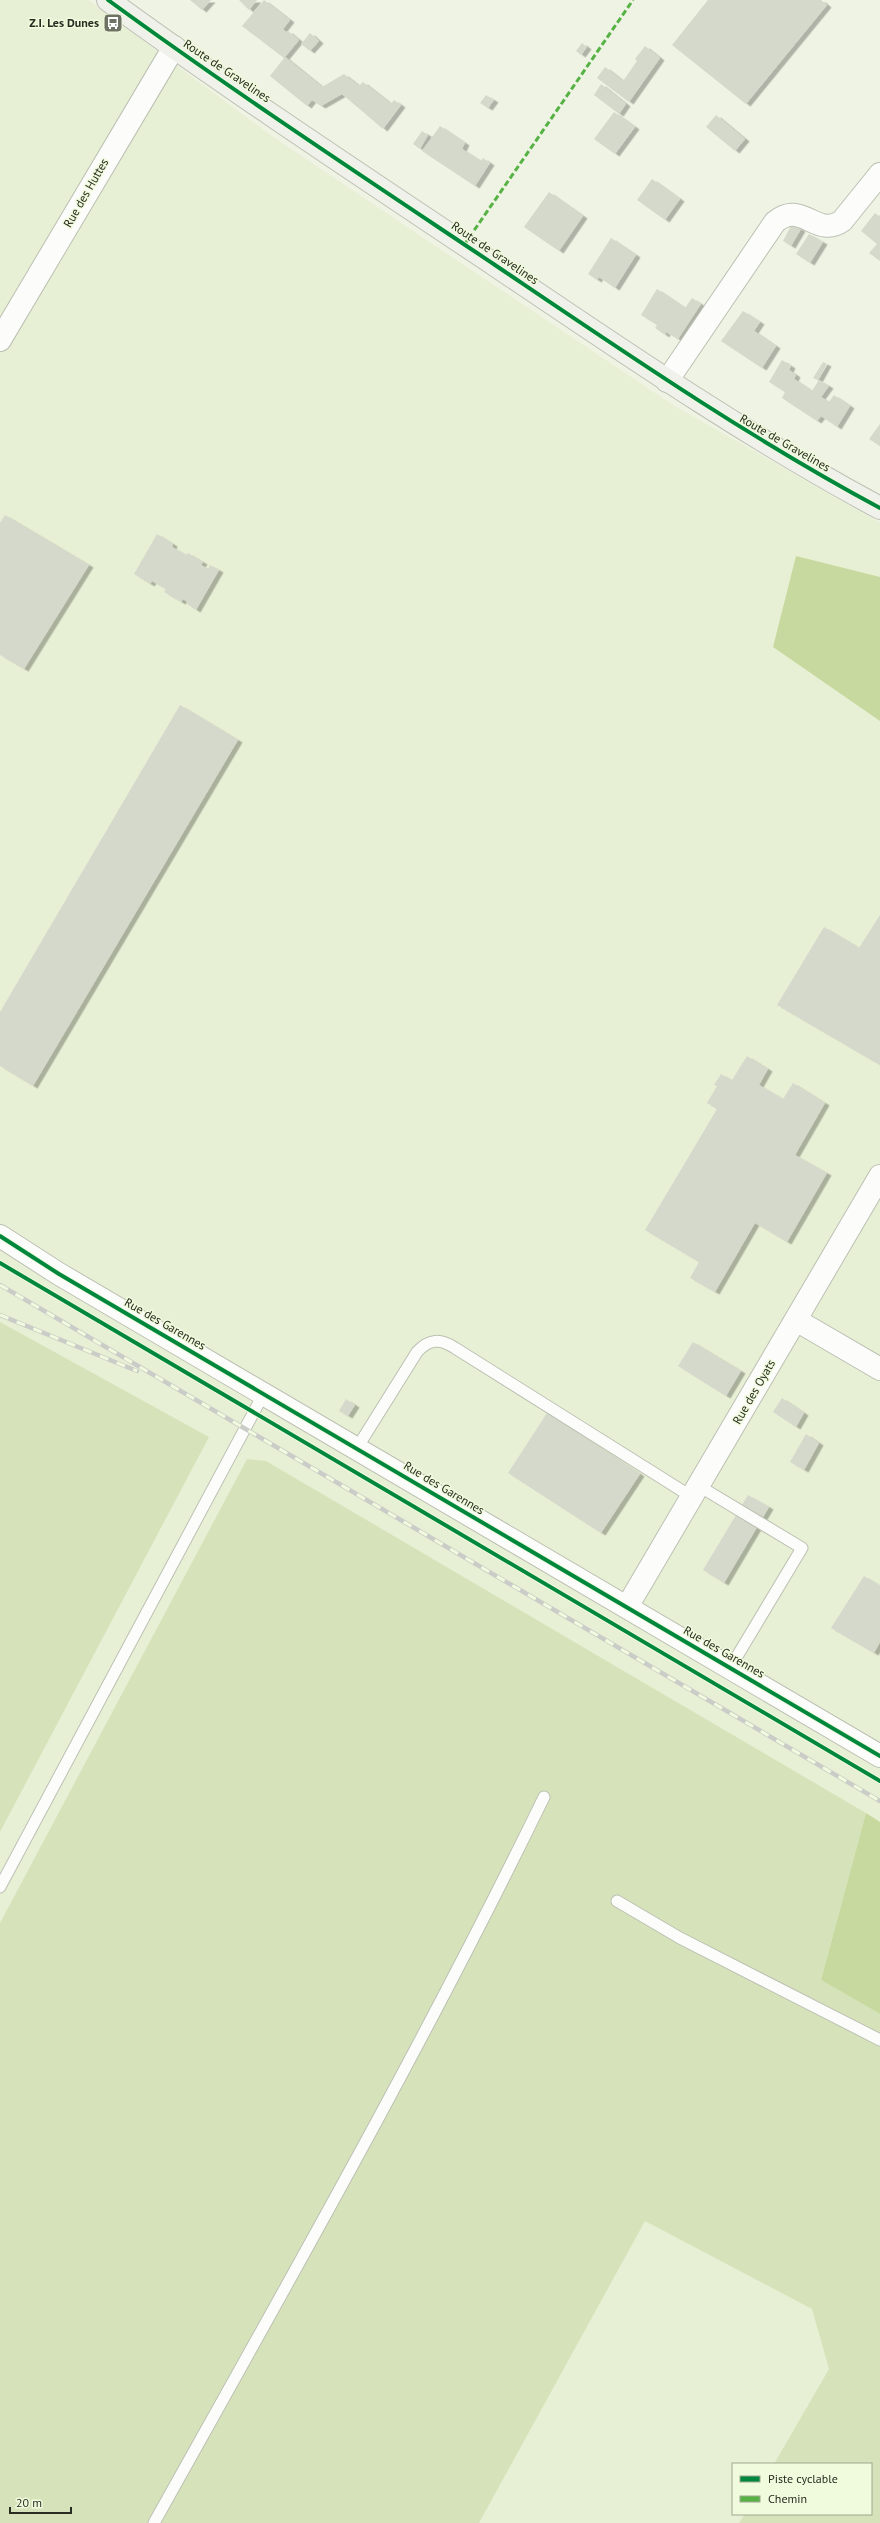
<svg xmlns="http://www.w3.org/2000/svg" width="880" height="2523" viewBox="0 0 880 2523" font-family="'PT Sans',sans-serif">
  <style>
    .built { fill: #e7f0d5; fill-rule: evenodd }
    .green { fill: #d6e3ba }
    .forest { fill: #c8d99f }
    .building { fill: #d5d9cc; filter: url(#shadow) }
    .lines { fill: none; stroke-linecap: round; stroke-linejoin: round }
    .service-casing { stroke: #bcc0b3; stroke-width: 13 }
    .minor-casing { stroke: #bcc0b3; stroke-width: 24 }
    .secondary-casing { stroke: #bcc0b3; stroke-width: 24 }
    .service { stroke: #fcfdfb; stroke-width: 11 }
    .minor { stroke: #fcfdfb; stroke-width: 22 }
    .secondary { stroke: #eff1ea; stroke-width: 22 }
    .rail-casing { stroke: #caccc8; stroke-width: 4.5 }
    .rail { stroke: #f0fadc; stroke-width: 3; stroke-dasharray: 9; stroke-linecap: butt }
    .quiet { stroke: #56b245; stroke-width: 3; stroke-dasharray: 6 3; stroke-linecap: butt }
    .cycleway-casing { stroke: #f0fadc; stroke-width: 6 }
    .cycleway { stroke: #00873e; stroke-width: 4 }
    .labels { text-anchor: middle; stroke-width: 3; stroke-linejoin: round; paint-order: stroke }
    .poi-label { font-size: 12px; font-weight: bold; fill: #282c21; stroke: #f0fadc; text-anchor: end }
    .street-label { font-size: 12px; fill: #282c21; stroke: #f0fadc }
  </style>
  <defs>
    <filter id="shadow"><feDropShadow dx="4.5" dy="2.5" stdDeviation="0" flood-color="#0004"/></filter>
  </defs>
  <rect width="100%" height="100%" fill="#eef3e3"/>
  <path class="built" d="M 0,0 L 88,0 L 276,139 L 673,405 L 880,523 L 880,2523 L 0,2523 ZM 733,2464 L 871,2464 L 871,2514 L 733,2514 Z"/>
  <path class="green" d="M 0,1322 L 209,1437 L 0,1832 Z
    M 247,1459 L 266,1461 L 866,1813 L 821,1980 L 880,2014 L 880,2523 L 739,2523 L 745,2514 L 871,2514 L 871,2464 L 774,2464 L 829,2369 L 812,2309 L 645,2221 L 479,2523 L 0,2523 L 0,1923 Z"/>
  <path class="forest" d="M 796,556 L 880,577 L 880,721 L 773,647 Z
    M 866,1813 L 880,1822 L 880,2014 L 821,1980 Z"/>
  <path class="building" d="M 190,0 L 211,0 L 202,10 Z
    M 239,0 L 257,0 L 249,10 Z
    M 264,0 L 290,20 L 283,29 L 286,32 L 288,31 L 299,40 L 285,57 L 322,87 L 344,74 L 359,86 L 363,82 L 391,104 L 394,100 L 401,105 L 383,129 L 342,94 L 321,106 L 312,100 L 307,106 L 270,76 L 284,58 L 242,26 Z
    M 708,0 L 821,0 L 827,5 L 746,104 L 672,45 Z
    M 310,33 L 319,41 L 310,51 L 301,44 Z
    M 582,43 L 587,47 L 581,55 L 576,51 Z
    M 645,46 L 660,58 L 629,102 L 597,78 L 605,67 L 623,81 L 637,61 L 635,59 Z
    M 601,84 L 626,104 L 619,114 L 594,95 Z
    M 486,95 L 494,100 L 488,108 L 480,103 Z
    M 614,112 L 635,127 L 615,154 L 594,139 Z
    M 716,115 L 745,139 L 735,151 L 706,127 Z
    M 440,126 L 465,143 L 462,149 L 481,161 L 483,158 L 490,163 L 475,186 L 422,151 Z
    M 422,131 L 428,135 L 420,149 L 413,144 Z
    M 652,179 L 680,199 L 665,220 L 637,200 Z
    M 549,192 L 583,216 L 559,251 L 524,227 Z
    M 875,213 L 880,217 L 880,261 L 869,253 L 877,244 L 861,231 Z
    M 792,224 L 801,229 L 791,246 L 783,241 Z
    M 809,234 L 823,242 L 810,263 L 796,254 Z
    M 611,238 L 636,255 L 615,288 L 599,277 L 597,280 L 588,274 Z
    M 657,289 L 685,308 L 692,298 L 701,304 L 678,339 L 666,332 L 665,335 L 655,328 L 657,325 L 641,315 Z
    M 743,311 L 760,322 L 754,331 L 776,346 L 762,368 L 721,341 Z
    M 782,360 L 791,366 L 789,370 L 796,375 L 794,379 L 812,391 L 819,380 L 829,386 L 821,397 L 829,402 L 834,395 L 850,406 L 837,427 L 821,416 L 817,421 L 782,398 L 785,392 L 769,382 Z
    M 823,362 L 827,364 L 818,380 L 813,378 Z
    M 880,424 L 880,446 L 869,439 Z
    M 5,515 L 89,565 L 24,669 L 0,655 L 0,523 Z
    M 157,534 L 173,544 L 172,547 L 186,555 L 188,553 L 203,562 L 201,565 L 208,569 L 210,565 L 219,570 L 196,610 L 187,604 L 188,602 L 183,599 L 181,602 L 164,592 L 166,589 L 152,581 L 150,584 L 134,574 Z
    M 180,705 L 238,740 L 33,1086 L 0,1066 L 0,1012 Z
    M 880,915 L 880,1065 L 777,1005 L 824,927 L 859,948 Z
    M 747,1056 L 768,1069 L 759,1085 L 783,1099 L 793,1083 L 825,1103 L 795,1155 L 827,1173 L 787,1242 L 755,1223 L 715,1292 L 690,1278 L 699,1262 L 645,1230 L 717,1109 L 707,1103 L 717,1086 L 714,1085 L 721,1074 L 732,1080 Z
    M 693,1342 L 741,1371 L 726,1396 L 678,1366 Z
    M 782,1398 L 804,1413 L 796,1427 L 773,1412 Z
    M 346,1399 L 355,1405 L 348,1416 L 339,1411 Z
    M 547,1413 L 640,1474 L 601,1533 L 508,1473 Z
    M 806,1434 L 819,1443 L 804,1470 L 790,1462 Z
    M 748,1495 L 769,1507 L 724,1583 L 703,1570 Z
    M 864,1576 L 880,1586 L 880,1642 L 874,1653 L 831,1628 Z"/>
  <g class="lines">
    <defs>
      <path id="service" d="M 357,1448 L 417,1352 C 429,1339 440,1338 455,1348 L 692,1497
        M 699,1486 L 802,1548 L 730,1668
        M 0,1887 L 264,1393
        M 617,1901 L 680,1938 L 880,2040
        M 154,2523 C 288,2283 424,2044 544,1797"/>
      <path id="minor" d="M 0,340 L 174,47
        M 667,381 L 775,222 C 802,199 816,239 842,221 L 880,174
        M 0,1236 L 59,1274 L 880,1756
        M 796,1320 L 880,1369
        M 627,1607 L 880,1176"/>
      <path id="secondary" d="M 108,0 C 234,92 365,178 495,265 C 621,350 746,436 880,508"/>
    </defs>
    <use href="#service" class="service-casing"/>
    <use href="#minor" class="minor-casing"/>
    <use href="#secondary" class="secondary-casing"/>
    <use href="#service" class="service"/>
    <use href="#minor" class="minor"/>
    <use href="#secondary" class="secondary"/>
    <defs>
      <path id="rail" d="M 0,1285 L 880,1801
        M 0,1315 L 137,1371"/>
    </defs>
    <use href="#rail" class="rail-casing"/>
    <use href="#rail" class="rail"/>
    <path class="quiet" d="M 464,245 L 633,0"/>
    <defs>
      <path id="cycleway" d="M 108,0 C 234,92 365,178 495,265 C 621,350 746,436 880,508
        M 0,1236 L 59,1274 L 880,1756
        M 0,1263 L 880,1781"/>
    </defs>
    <use href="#cycleway" class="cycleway-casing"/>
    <use href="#cycleway" class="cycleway"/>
  </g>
  <defs>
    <symbol id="bus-square" viewBox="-11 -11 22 22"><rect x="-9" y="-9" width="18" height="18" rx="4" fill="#6d7265" stroke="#f0fadc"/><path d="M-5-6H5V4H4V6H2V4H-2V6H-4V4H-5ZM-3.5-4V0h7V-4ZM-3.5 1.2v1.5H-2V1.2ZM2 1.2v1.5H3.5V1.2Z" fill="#fff"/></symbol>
  </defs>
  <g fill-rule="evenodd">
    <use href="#bus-square" x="102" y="12" width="22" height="22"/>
  </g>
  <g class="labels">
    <g class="poi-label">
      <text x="99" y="27">Z.I. Les Dunes</text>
    </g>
    <g class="street-label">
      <text transform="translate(227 71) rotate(34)" y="4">Route de Gravelines</text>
      <text transform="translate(86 193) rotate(-60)" y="4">Rue des Huttes</text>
      <text transform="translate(495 253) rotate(34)" y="4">Route de Gravelines</text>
      <text transform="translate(785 443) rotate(30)" y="4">Route de Gravelines</text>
      <text transform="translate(165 1324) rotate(30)" y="4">Rue des Garennes</text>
      <text transform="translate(754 1392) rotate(-60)" y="4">Rue des Oyats</text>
      <text transform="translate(444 1488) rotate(31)" y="4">Rue des Garennes</text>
      <text transform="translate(724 1652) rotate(30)" y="4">Rue des Garennes</text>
    </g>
  </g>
  <rect x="732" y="2463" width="140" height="52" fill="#f0fadc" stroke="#a0a891"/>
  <rect x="740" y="2476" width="20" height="6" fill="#00873e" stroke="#a0a891"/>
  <text x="768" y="2483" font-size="12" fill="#282c21">Piste cyclable</text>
  <rect x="740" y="2496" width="20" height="6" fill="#56b245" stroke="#a0a891"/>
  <text x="768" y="2503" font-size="12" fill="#282c21">Chemin</text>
  <path d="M10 2507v6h61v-6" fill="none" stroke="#282c21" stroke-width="2"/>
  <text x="16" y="2507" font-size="12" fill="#282c21" stroke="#f0fadc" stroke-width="3" paint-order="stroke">20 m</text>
</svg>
